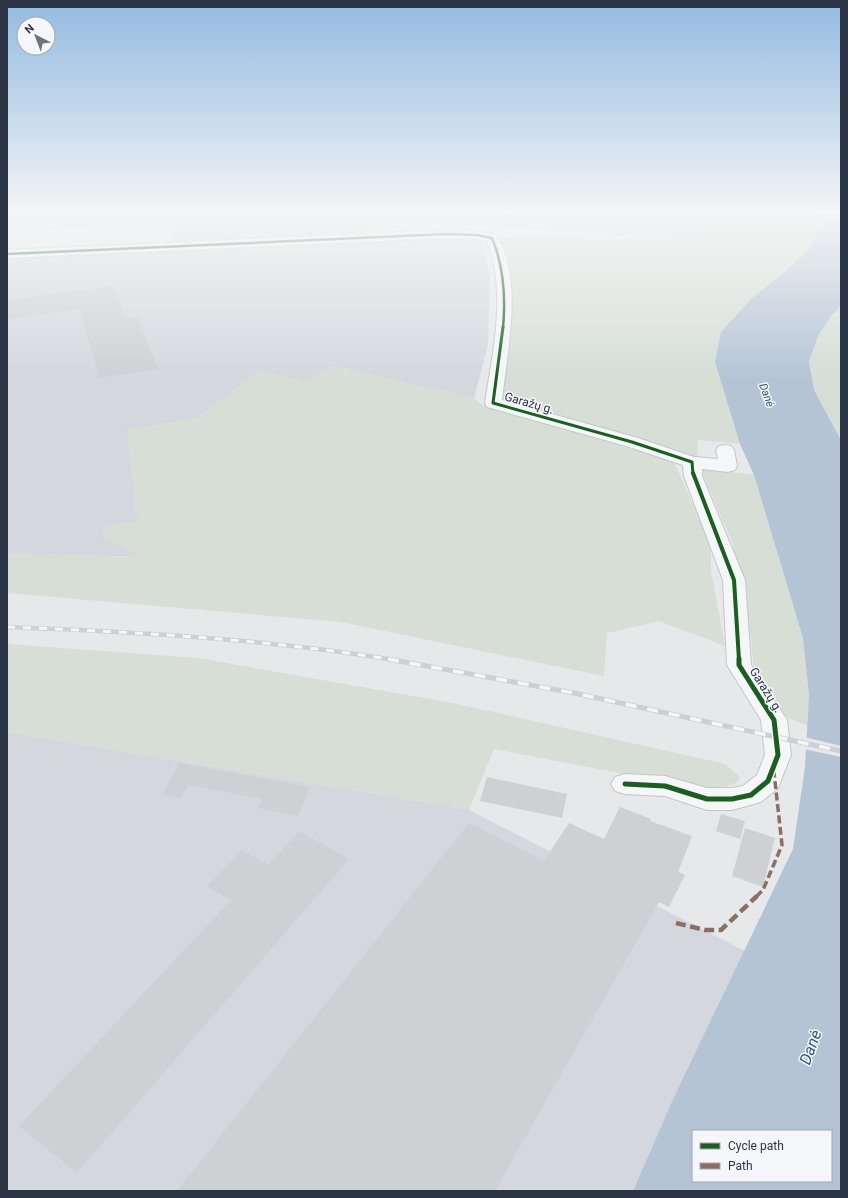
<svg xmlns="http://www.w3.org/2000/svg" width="848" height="1198" viewBox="0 0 848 1198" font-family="Roboto,sans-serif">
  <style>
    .built { fill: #d4d7dd }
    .green { fill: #d6ded6 }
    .water { fill: #b4c4d5; fill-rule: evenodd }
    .pier { fill: #e6e8ea }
    .building { fill: #ced0d3 }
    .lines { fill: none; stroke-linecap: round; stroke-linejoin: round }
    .minor-casing { stroke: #c4c6c8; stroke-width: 2 }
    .minor { fill: #f5f6f7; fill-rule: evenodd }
    .rail-far1-casing { stroke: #cecfd2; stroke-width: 4.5 }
    .rail-casing { stroke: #cecfd2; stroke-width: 5 }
    .rail-far1 { stroke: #f4f6f9; stroke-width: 3; stroke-dasharray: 8; stroke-linecap: butt }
    .rail { stroke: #f4f6f9; stroke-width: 3.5; stroke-dasharray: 11; stroke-linecap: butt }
    .quiet-far1 { stroke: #8d6e63; stroke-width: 3.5; stroke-dasharray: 8 3.5; stroke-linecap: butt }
    .quiet { stroke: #8d6e63; stroke-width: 4.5; stroke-dasharray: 10 4.5; stroke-linecap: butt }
    .cycleway-far3-casing { stroke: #f4f6f9; stroke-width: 4 }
    .cycleway-far2-casing { stroke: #f4f6f9; stroke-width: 5 }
    .cycleway-far1-casing { stroke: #f4f6f9; stroke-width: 6 }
    .cycleway-casing { stroke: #f4f6f9; stroke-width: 8 }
    .cycleway-far3 { stroke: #1b5e20; stroke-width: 2.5 }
    .cycleway-far2 { stroke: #1b5e20; stroke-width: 3 }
    .cycleway-far1 { stroke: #1b5e20; stroke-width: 4 }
    .cycleway { stroke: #1b5e20; stroke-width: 5 }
    .labels { text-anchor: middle; stroke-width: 3; stroke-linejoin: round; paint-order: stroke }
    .far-water-label { font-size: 11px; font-style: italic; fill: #34527a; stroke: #f4f6f9 }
    .street-label { font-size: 12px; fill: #2b3445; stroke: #f4f6f9 }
    .near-water-label { font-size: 16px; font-style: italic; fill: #34527a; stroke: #f4f6f9 }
  </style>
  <rect width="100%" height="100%" fill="#e6e8ea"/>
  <path class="built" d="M 7,212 L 714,212 L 716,225 L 639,236 L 368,218 L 375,234 L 173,243 L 174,222 L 47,229 L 48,224 L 7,226 Z
    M 456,237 L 478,239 L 482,241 L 490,276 L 488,345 L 474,398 L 332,366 L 308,382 L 259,371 L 197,418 L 127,430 L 138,521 L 105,526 L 141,557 L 7,553 L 7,259 Z
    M 7,732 L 469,810 L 745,951 L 673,1099 L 633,1191 L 7,1191 Z"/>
  <path class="green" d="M 714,212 L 818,212 L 820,225 L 811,246 L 784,273 L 715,362 L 740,444 L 698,440 L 697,457 L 501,401 L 507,263 L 502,246 L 495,237 L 573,238 L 609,241 L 716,225 Z
    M 841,305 L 841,439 L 814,390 L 809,362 L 818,336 L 830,317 Z
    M 332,366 L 474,398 L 481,404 L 674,462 L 711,545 L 711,571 L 725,646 L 659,621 L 607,633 L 604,676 L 341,622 L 7,593 L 7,553 L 140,557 L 102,537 L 104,526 L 137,521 L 127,430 L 197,418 L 259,371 L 308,382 Z
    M 700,468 L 754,475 L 803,638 L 809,695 L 807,726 L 785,716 L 768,685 L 754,672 L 751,638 L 733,544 Z
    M 7,644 L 198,658 L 453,703 L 725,764 L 741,778 L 734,784 L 708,790 L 494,749 L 469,810 L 7,732 Z"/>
  <path class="water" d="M 818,212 L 841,212 L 841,305 L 830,317 L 818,336 L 809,362 L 814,390 L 841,440 L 841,1191 L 633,1191 L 673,1099 L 793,849 L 805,767 L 809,695 L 803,638 L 754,475 L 740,444 L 715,362 L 721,332 L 751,299 L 784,273 L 811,246 L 820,225 ZM 693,1131 L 831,1131 L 831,1181 L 693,1181 Z"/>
  <path class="pier" d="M 804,737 L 841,746 L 841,757 L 804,749 Z"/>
  <path class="building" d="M 114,286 L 125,319 L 138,317 L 158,369 L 99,378 L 80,309 L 7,319 L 7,300 Z
    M 180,763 L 310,787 L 298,816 L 258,808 L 262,799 L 188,785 L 181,798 L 162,795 Z
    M 487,777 L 567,794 L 562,818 L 480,801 Z
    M 620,807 L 651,819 L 650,821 L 692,836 L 678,872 L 685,875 L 669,907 L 659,902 L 495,1191 L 177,1191 L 469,823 L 544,861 L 569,823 L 604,839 Z
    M 721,814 L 745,821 L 740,839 L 716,831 Z
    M 745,828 L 775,838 L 763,887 L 732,876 Z
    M 299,831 L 349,859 L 77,1173 L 19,1126 L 231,900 L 207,886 L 242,850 L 268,865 Z"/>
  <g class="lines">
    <defs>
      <path id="minor" d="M 446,230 L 477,231 L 496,235 C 524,275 507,355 502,400 L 638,438 L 694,457 L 718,459 L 716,450 L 719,446 L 725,445 L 731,446 L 734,450 L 737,466 L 735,470 L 728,472 L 702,469 L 702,476 L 745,580 L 751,665 L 787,720 L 791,755 L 778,788 L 761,802 L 732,810 L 707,810 L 665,796 L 625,794 L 615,791 L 611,784 L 615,777 L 625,774 L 665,776 L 707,788 L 732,788 L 743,786 L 757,775 L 765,755 L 761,720 L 727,665 L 723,580 L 684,476 L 683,465 L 626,446 L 487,407 L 485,403 C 493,350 507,293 487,241 L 477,239 L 446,238 L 7,258 L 7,250 Z"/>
    </defs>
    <use href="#minor" class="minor-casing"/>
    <use href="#minor" class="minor"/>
    <defs>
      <path id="rail-far1" d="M 7,627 C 137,632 266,639 394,660"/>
      <path id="rail" d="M 388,659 L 574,693 L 841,751"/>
    </defs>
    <use href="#rail-far1" class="rail-far1-casing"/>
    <use href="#rail" class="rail-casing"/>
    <use href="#rail-far1" class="rail-far1"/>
    <use href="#rail" class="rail"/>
    <path class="quiet-far1" d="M 756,897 L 763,890 L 782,845 L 774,772"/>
    <path class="quiet" d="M 676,923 L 705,930 L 721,930 L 757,896"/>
    <defs>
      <path id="cycleway-far3" d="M 7,254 L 446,234 L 477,235 L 492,238 C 504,267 506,296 503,328"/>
      <path id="cycleway-far2" d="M 503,327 L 493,403 L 632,442 L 692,462 L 693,474"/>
      <path id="cycleway-far1" d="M 693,473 L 734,580 L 739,660"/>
      <path id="cycleway" d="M 625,784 L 665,786 L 707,799 L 732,799 L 751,795 L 768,781 L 778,755 L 774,720 L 739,665 L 739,659"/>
    </defs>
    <use href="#cycleway-far3" class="cycleway-far3-casing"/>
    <use href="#cycleway-far2" class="cycleway-far2-casing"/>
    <use href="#cycleway-far1" class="cycleway-far1-casing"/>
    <use href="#cycleway" class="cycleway-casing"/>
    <use href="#cycleway-far3" class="cycleway-far3"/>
    <use href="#cycleway-far2" class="cycleway-far2"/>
    <use href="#cycleway-far1" class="cycleway-far1"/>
    <use href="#cycleway" class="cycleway"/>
  </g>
  <linearGradient id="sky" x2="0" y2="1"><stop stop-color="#93bae0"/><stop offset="0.56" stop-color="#f4f5f6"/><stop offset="1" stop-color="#f4f5f6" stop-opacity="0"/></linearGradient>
  <rect width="848" height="380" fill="url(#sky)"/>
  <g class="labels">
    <g class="far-water-label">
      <text transform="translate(767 395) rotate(69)" y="4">Danė</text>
    </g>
    <g class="street-label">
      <text transform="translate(529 403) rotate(16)" y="4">Garažų g.</text>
      <text transform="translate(766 690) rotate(58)" y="4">Garažų g.</text>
    </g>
    <g class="near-water-label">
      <text transform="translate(810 1047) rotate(-70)" y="6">Danė</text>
    </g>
  </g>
  <rect width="848" height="1198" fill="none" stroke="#2b3445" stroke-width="16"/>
  <rect x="692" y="1130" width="140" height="52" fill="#f4f6f9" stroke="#a4a8b1"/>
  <rect x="700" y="1143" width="20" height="6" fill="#1b5e20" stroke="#a4a8b1"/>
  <text x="728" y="1150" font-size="12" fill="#2b3445">Cycle path</text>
  <rect x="700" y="1163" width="20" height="6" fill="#8d6e63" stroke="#a4a8b1"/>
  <text x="728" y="1170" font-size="12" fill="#2b3445">Path</text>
  <g transform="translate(36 36) rotate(318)"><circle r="19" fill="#f4f6f9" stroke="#a4a8b1"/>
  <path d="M0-3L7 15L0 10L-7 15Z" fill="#6c737f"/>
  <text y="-6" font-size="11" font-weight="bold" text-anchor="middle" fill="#2b3445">N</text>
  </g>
</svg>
